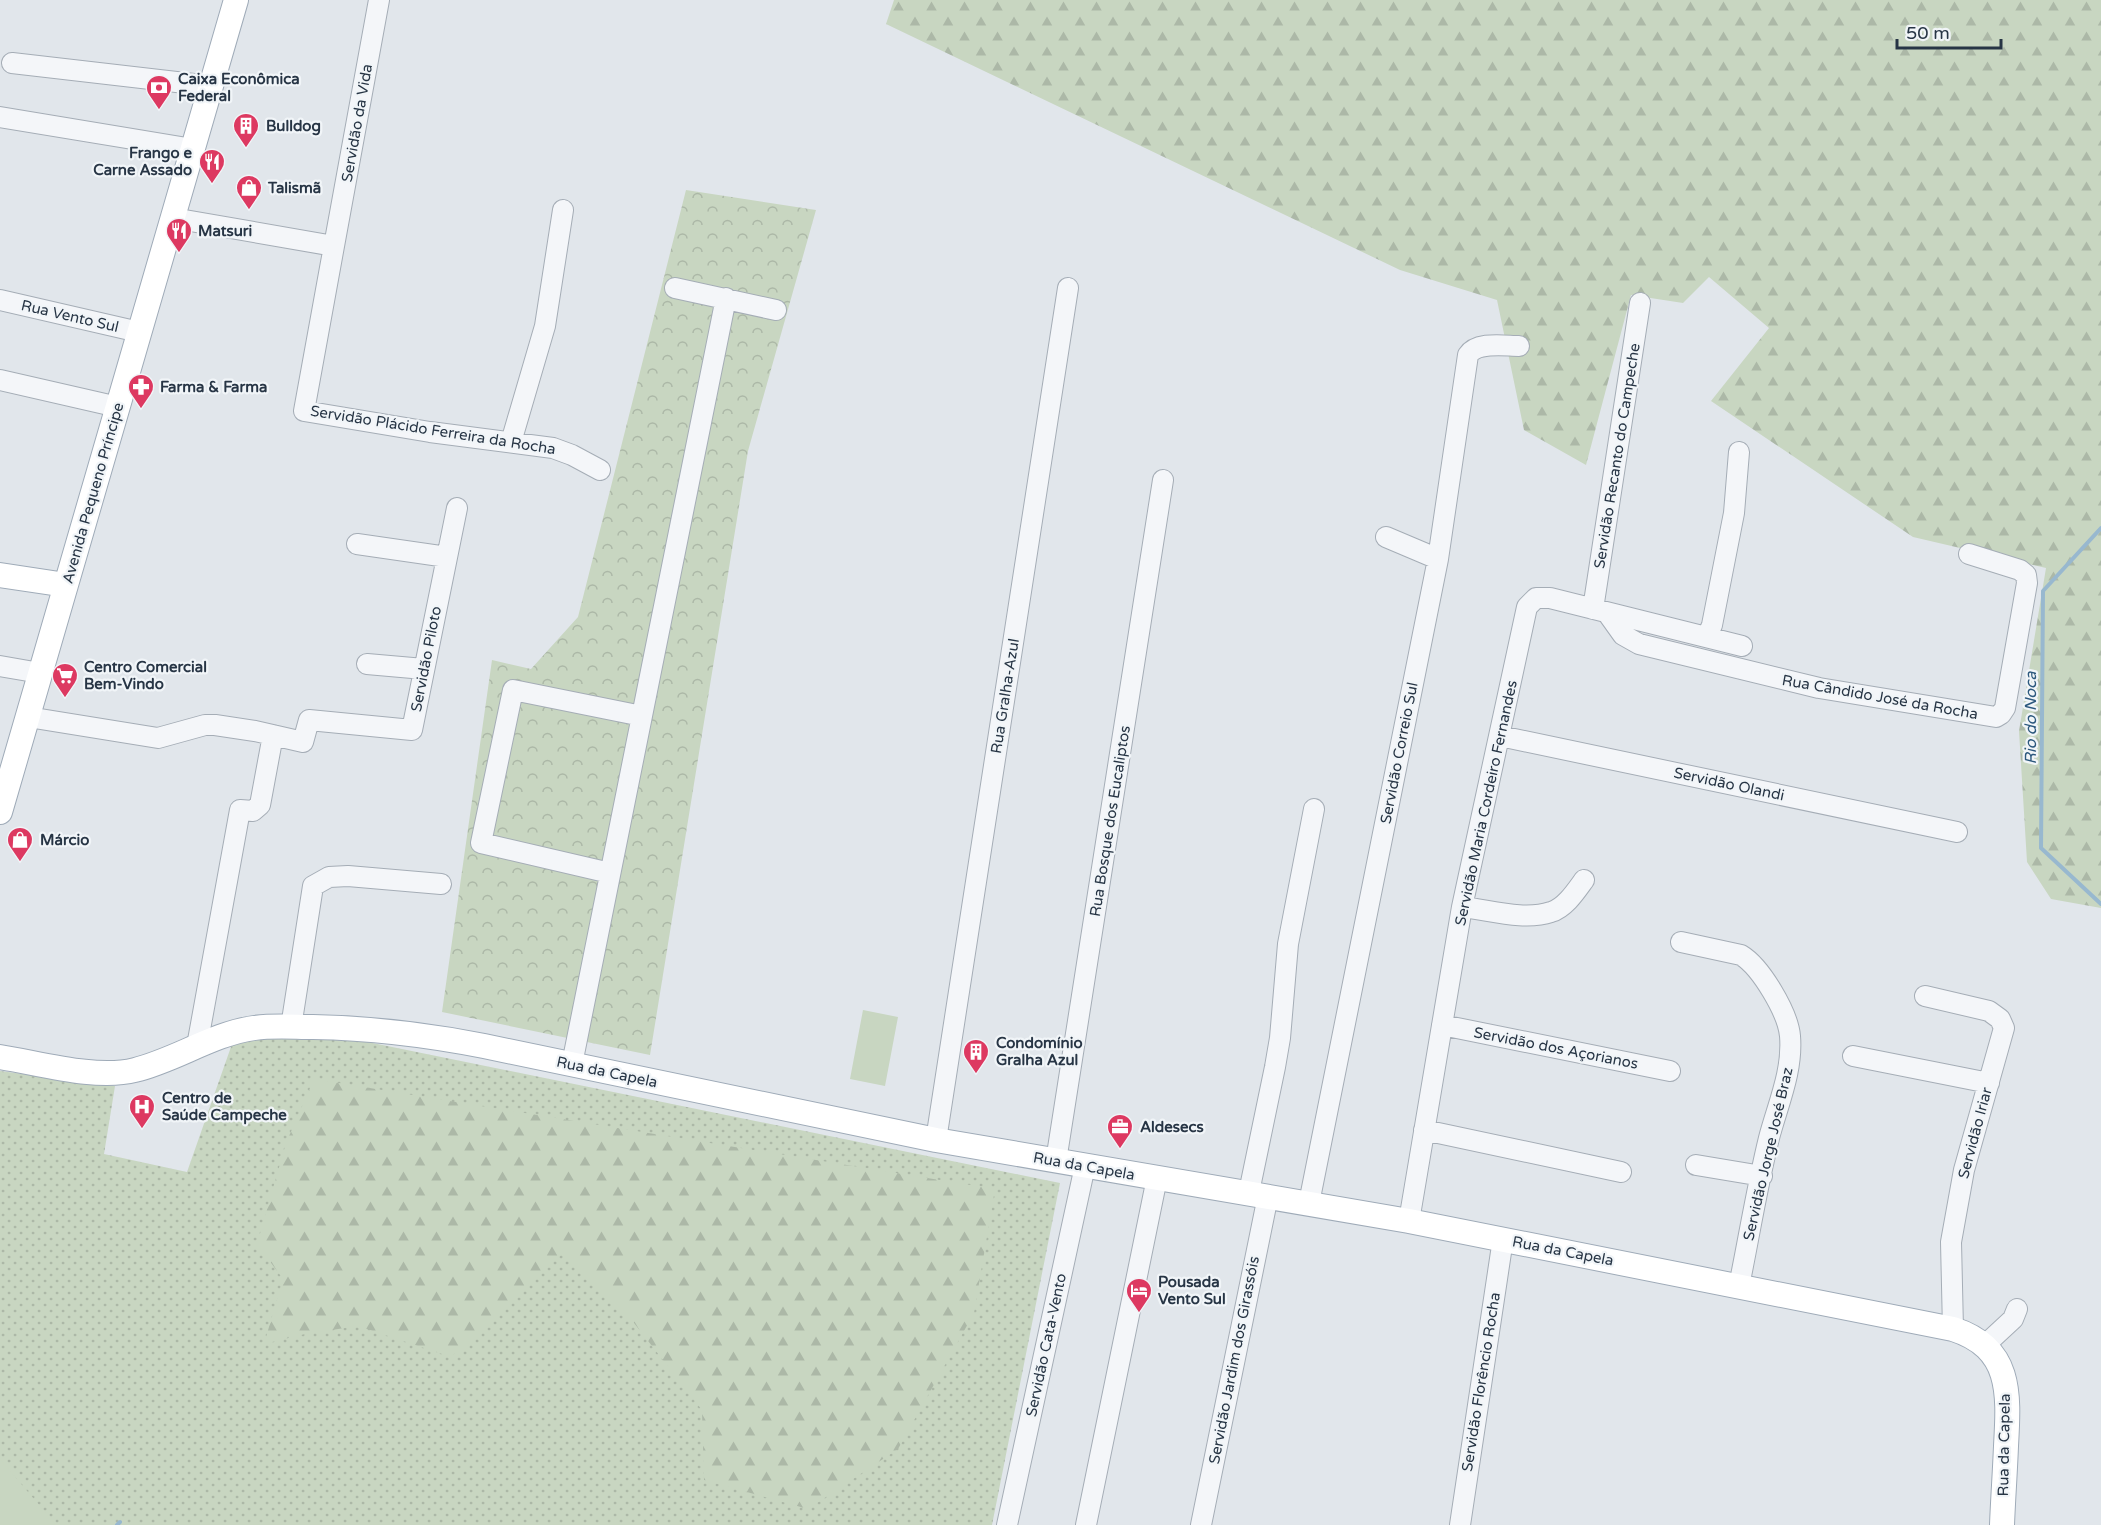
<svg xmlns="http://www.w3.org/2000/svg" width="2101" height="1525" viewBox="0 0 2101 1525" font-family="'Varela Round',sans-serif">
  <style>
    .grass { fill: url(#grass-dots) }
    .forest { fill: url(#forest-firs) }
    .park { fill: url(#park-crowns) }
    .pitch { fill: #c8d6c1 }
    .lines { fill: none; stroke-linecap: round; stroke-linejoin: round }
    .stream { stroke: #98b8cf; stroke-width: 4 }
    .minor-casing { stroke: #a5adb6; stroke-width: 22 }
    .major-casing { stroke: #9fabb8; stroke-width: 26 }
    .minor { stroke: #f4f6f9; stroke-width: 20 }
    .major { stroke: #fff; stroke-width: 24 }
    .labels { text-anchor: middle; stroke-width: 4.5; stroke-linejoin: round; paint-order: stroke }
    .poi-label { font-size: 15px; font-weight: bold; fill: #273545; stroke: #f1f5f8; text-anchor: start }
    .street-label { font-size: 15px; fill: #273545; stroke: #f1f5f8 }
    .water-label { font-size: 16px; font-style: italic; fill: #2c587d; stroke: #f1f5f8 }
  </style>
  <defs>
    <pattern id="grass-dots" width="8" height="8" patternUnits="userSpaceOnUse" patternTransform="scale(1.5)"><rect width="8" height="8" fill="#c8d6c1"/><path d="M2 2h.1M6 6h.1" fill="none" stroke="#acb8a7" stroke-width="1.8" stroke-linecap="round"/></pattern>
    <pattern id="forest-firs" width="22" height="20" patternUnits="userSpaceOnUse" patternTransform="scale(1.5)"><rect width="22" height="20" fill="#c8d6c1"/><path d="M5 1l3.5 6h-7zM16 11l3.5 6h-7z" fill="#acb8a7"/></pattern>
    <pattern id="park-crowns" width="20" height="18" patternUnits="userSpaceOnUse" patternTransform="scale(1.5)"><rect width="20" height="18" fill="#c8d6c1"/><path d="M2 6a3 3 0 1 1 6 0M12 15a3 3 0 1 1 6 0" fill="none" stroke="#acb8a7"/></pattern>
  </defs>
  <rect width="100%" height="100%" fill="#e1e6eb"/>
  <path class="grass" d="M 283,1034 L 343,1037 L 1060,1183 L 992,1525 L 0,1525 L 0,1071 L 115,1086 L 104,1154 L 187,1172 L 232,1044 Z"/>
  <path class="forest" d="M 894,0 L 2101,0 L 2101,908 L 2051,899 L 2027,862 L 2019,731 L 2046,568 L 1913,537 L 1711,401 L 1769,328 L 1709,277 L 1683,303 L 1631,295 L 1586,465 L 1524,430 L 1497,300 L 1400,270 L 886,24 Z
    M 314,1079 L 995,1189 L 974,1313 L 898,1449 L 808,1509 L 704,1480 L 702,1410 L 627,1314 L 563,1253 L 451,1357 L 358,1326 L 305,1334 L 264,1344 L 283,1279 L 257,1244 L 286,1143 Z"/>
  <path class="park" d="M 686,190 L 816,210 L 748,451 L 650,1055 L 442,1012 L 492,660 L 531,669 L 578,617 Z"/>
  <path class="pitch" d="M 863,1010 L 898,1017 L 885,1086 L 850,1079 Z
    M 0,1459 L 56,1525 L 0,1525 Z"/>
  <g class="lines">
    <path class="stream" d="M 2101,528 L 2043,591 L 2041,848 L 2101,904
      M 117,1525 L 120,1522"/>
    <defs>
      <path id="minor" d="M 12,63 L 211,86
        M 0,117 L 193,149
        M 173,218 L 334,246 L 304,411 L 430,432 L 553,448 L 572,455 L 600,470
        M 334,246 L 379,0
        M 675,288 L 776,310
        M 0,300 L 139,332
        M 0,380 L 118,407
        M 511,442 L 545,326 L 563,210
        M 1386,537 L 1438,559
        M 357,544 L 447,557
        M 1593,609 L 1640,303
        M 1608,614 L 1623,635 L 1639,644 L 1819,688 L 1996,717 L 2001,714 L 2005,708 L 2027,583 L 2026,575 L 2020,570 L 1969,554
        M 1707,637 L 1712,625 L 1734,513 L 1739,452
        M 367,664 L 424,669
        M 0,666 L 40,673
        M 28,717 L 158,738 L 205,725 L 215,725 L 255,731 L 303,742 L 309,720 L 412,730 L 457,508
        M 1500,736 L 1957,832
        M 610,873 L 481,843 L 513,690 L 642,716
        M 1462,907 C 1490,910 1524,921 1551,912 C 1565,908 1576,891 1584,880
        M 1681,942 L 1741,955 C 1761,967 1788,1013 1790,1036 C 1793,1071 1778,1104 1769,1138 C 1757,1187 1749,1237 1739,1286
        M 1925,996 L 1989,1011 L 2000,1019 L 2004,1028 L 1964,1170 L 1951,1242 L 1953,1329
        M 1442,1025 L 1670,1071
        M 291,1027 L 313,886 L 329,877 L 348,876 L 441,884
        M 197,1046 L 240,810 L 253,811 L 260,805 L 273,735
        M 1853,1056 L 1989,1083
        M 572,1064 L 726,298
        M 1424,1130 L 1621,1172
        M 936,1140 L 1068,288
        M 1056,1161 L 1163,480
        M 1696,1165 L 1762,1176
        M 1249,1192 L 1275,1067 L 1280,1038 L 1288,944 L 1314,809
        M 1309,1203 L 1438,559 L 1468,355 C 1477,341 1505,346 1519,346
        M 1409,1221 L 1462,907 L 1527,607 L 1536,598 L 1550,598 L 1742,646
        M 1985,1345 L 2013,1319 L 2017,1309
        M 1007,1525 L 1085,1166
        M 1086,1525 L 1157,1178
        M 1201,1525 L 1268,1196
        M 1460,1525 L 1503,1239"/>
      <path id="major" d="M 0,575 L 66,585
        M 0,812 L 236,0
        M 0,1057 C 39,1063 96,1080 135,1070 C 176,1060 212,1034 254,1028 C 274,1025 294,1027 313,1027 C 371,1028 428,1035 484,1046 L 936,1140 L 1409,1221 L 1953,1329 C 2012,1348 2009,1393 2006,1446 C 2005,1472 2003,1499 2002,1525"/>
    </defs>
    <use href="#minor" class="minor-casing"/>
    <use href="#major" class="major-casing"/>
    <use href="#minor" class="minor"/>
    <use href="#major" class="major"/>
  </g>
  <defs>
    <symbol id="bank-pin" viewBox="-11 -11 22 30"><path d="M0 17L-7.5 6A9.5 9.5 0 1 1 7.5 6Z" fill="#dd3961" stroke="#f1f5f8"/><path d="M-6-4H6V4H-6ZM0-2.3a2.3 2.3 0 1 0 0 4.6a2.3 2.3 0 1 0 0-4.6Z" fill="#fff"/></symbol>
    <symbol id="building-pin" viewBox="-11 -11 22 30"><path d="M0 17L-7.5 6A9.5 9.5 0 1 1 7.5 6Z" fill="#dd3961" stroke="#f1f5f8"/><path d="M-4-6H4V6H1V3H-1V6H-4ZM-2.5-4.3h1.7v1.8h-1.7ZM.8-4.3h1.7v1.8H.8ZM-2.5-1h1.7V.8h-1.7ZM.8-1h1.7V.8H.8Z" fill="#fff"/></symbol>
    <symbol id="restaurant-pin" viewBox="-11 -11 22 30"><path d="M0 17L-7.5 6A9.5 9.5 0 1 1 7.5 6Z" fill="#dd3961" stroke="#f1f5f8"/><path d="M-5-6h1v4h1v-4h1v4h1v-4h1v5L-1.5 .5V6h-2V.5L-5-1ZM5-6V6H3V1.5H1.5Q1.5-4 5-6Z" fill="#fff"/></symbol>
    <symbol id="shop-pin" viewBox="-11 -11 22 30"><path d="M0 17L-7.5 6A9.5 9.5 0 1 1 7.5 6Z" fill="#dd3961" stroke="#f1f5f8"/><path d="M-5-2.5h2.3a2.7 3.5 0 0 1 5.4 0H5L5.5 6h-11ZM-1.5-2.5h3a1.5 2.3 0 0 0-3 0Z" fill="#fff"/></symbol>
    <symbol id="pharmacy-pin" viewBox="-11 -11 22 30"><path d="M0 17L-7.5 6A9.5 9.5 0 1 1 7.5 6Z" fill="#dd3961" stroke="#f1f5f8"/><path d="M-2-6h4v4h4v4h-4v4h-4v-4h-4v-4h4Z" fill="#fff"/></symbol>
    <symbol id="supermarket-pin" viewBox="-11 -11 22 30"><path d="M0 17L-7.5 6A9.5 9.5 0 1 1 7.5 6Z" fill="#dd3961" stroke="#f1f5f8"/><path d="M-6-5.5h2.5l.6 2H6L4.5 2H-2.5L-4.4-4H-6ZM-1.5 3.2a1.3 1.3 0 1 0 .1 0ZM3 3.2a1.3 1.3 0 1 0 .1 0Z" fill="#fff"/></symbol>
    <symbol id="hospital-pin" viewBox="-11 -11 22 30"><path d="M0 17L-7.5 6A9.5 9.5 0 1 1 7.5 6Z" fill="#dd3961" stroke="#f1f5f8"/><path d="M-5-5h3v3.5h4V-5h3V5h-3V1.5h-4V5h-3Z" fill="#fff"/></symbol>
    <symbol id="office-pin" viewBox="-11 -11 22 30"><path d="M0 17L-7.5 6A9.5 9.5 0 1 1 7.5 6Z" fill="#dd3961" stroke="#f1f5f8"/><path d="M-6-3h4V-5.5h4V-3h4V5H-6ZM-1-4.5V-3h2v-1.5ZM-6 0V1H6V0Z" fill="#fff"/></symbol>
    <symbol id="hotel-pin" viewBox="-11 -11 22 30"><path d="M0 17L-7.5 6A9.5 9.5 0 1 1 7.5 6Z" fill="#dd3961" stroke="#f1f5f8"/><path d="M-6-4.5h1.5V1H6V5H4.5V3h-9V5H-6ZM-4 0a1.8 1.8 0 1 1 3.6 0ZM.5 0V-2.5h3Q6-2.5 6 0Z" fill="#fff"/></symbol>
  </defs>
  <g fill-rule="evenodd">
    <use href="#bank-pin" x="144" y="73" width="30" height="40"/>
    <use href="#building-pin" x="231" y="111" width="30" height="40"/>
    <use href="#restaurant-pin" x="197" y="147" width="30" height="40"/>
    <use href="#shop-pin" x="234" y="173" width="30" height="40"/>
    <use href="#restaurant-pin" x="164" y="216" width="30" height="40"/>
    <use href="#pharmacy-pin" x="126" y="372" width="30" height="40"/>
    <use href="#supermarket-pin" x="50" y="661" width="30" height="40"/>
    <use href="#shop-pin" x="5" y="825" width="30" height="40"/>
    <use href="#building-pin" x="961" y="1037" width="30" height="40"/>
    <use href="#hospital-pin" x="127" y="1092" width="30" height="40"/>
    <use href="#office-pin" x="1105" y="1112" width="30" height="40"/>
    <use href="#hotel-pin" x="1124" y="1276" width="30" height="40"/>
  </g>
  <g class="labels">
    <g class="poi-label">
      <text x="178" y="84">Caixa Econômica<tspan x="178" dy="17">Federal</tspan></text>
      <text x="266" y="131">Bulldog</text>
      <text x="192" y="158" text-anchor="end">Frango e<tspan x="192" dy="17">Carne Assado</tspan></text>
      <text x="268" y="193">Talismã</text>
      <text x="198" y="236">Matsuri</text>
      <text x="160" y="392">Farma &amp; Farma</text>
      <text x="84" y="672">Centro Comercial<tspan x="84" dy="17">Bem-Vindo</tspan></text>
      <text x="40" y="845">Márcio</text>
      <text x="996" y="1048">Condomínio<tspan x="996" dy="17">Gralha Azul</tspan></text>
      <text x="162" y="1103">Centro de<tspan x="162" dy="17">Saúde Campeche</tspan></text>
      <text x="1140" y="1132">Aldesecs</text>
      <text x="1158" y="1287">Pousada<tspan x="1158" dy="17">Vento Sul</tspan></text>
    </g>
    <g class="street-label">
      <text transform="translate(357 123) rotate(-80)" y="5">Servidão da Vida</text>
      <text transform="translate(70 316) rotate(13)" y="5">Rua Vento Sul</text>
      <text transform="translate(433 430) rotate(9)" y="5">Servidão Plácido Ferreira da Rocha</text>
      <text transform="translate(1617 456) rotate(-81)" y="5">Servidão Recanto do Campeche</text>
      <text transform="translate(93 493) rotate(-74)" y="5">Avenida Pequeno Príncipe</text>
      <text transform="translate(426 659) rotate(-79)" y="5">Servidão Piloto</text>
      <text transform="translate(1005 696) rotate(-81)" y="5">Rua Gralha-Azul</text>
      <text transform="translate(1880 697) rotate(10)" y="5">Rua Cândido José da Rocha</text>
      <text transform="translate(1399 753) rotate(-79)" y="5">Servidão Correio Sul</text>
      <text transform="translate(1729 784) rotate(12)" y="5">Servidão Olandi</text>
      <text transform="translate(1486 803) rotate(-78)" y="5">Servidão Maria Cordeiro Fernandes</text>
      <text transform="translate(1110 821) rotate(-81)" y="5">Rua Bosque dos Eucaliptos</text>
      <text transform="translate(1556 1048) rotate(11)" y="5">Servidão dos Açorianos</text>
      <text transform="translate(607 1072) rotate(12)" y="5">Rua da Capela</text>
      <text transform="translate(1975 1133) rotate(-75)" y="5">Servidão Iriar</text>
      <text transform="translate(1768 1154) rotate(-77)" y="5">Servidão Jorge José Braz</text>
      <text transform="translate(1084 1166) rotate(10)" y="5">Rua da Capela</text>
      <text transform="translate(1563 1251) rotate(11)" y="5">Rua da Capela</text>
      <text transform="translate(1046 1345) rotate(-78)" y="5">Servidão Cata-Vento</text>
      <text transform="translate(1234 1360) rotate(-79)" y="5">Servidão Jardim dos Girassóis</text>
      <text transform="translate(1481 1382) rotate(-81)" y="5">Servidão Florêncio Rocha</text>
      <text transform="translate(2004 1445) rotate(-89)" y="5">Rua da Capela</text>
    </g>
    <g class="water-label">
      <text transform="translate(2030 718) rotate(-90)" y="6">Rio do Noca</text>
    </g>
  </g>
  <path d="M1897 39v9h104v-9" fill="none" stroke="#273545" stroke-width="3"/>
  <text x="1906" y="39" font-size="18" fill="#273545" stroke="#f1f5f8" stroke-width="4.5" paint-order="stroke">50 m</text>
</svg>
